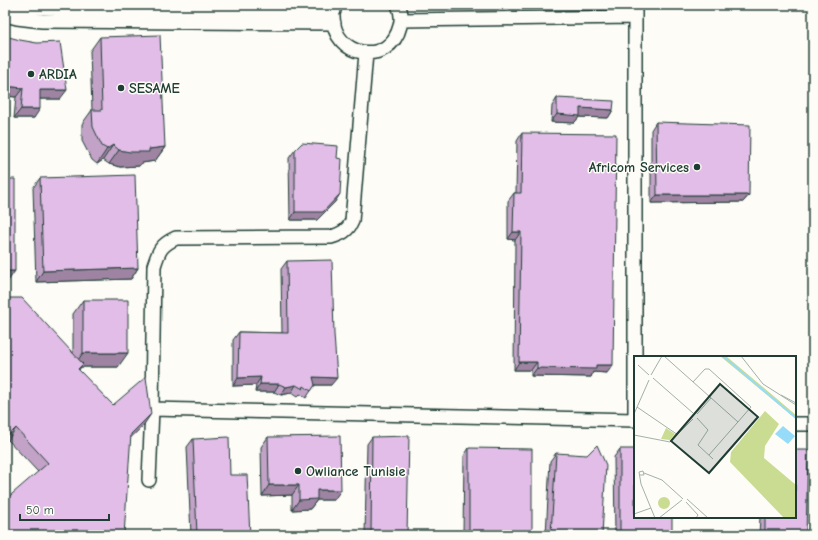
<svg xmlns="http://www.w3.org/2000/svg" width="818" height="540" viewBox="0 0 818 540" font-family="'Comic Neue',sans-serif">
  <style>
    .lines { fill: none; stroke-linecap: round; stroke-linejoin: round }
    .street-casing { stroke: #1f3d34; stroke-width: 16 }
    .street { stroke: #fdfcf7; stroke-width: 13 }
    .wall { fill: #c2a3c7; stroke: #1f3d34 }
    .shaded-wall { fill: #9e84a2; stroke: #1f3d34 }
    .building { fill: #e1bde7; stroke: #1f3d34 }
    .poi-dot { fill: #1f3d34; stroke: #fdfcf7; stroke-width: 1.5 }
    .labels { text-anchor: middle; stroke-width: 3; stroke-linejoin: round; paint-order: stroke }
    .poi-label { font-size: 14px; font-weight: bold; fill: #1f3d34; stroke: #fdfcf7; text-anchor: start }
    .inset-river { fill: none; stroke: #96dcf8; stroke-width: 2 }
    .inset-road { fill: none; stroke: #a4b0a9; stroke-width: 1 }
    .view { fill: #1f3d34; fill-opacity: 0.15; stroke: #1f3d34; stroke-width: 2 }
    .inset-edge { fill: none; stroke: #1f3d34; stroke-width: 2 }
  </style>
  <rect width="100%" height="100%" fill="#fdfcf7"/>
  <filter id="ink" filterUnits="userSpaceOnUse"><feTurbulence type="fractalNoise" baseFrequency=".025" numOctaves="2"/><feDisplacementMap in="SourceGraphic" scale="8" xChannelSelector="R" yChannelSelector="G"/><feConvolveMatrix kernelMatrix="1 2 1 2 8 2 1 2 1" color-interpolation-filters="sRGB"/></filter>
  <g filter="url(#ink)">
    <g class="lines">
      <defs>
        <path id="street" d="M 15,5 L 45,8 L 90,9 L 334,11
          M 5,15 L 17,18 L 42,21 L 334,23
          M 333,16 C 333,58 390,67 400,26 C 402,19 401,11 398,5
          M 401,20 L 635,17
          M 152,409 L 635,420
          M 635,420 L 635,5
          M 795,424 L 813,424
          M 149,480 L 152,409 L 154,266 C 159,250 161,245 176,238 L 331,237 C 341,234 348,231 352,221 L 366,53"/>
      </defs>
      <use href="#street" class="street-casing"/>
      <use href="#street" class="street"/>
    </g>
    <path class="wall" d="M 5,36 L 60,99 L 40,99 L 34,118 L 14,118 L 16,97 L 5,96 Z
      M 100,37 L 165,147 L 155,161 L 142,163 L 139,166 L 120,167 L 109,164 L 103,160 L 97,164 L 92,160 L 82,141 L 82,124 L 92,110 L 90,51 Z
      M 557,98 L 613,110 L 608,118 L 579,117 L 574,123 L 551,122 L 552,106 Z
      M 656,122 L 749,195 L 743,202 L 651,203 L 651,130 Z
      M 522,133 L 607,373 L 593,372 L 591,377 L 531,376 L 531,370 L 514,370 L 515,240 L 508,239 L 508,201 L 514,193 L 516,193 L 517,141 Z
      M 295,150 L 335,202 L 317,220 L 290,220 L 289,158 Z
      M 40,178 L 138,268 L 131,279 L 36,282 L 33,188 Z
      M 287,261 L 331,385 L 315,385 L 306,398 L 300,394 L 297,397 L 291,393 L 281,395 L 274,392 L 255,392 L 256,385 L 233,386 L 233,340 L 239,332 L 282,333 L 281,269 Z
      M 5,298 L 73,353 L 73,314 L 83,300 L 118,367 L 81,367 L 78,370 L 113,405 L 143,426 L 38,472 L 8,440 L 5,442 Z
      M 268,437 L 334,500 L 317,500 L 310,509 L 292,510 L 292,495 L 262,496 L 261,447 Z
      M 372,437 L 407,535 L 365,535 L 367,444 Z
      M 193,439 L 230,475 L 250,535 L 191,535 L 187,447 Z
      M 469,448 L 532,535 L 463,535 L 464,456 Z
      M 620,449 L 672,535 L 615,535 L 614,457 Z
      M 556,453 L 602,535 L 546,535 L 550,461 Z
      M 760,517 L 795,517 L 806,535 L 759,535 Z"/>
    <path class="shaded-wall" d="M 5,86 L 23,88 L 16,97 L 5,96 Z
      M 40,90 L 67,90 L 60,99 L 34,99 Z
      M 580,108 L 613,110 L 608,118 L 579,117 L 574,123 L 551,122 L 557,114 Z
      M 21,109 L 40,109 L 34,118 L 14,118 Z
      M 113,145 L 103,160 L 97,164 L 107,149 Z
      M 165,147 L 155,161 L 142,163 L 139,166 L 120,167 L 109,164 L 119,150 L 149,149 Z
      M 340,194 L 335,202 L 317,220 L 290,220 L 295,212 Z
      M 657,195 L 749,195 L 743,202 L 651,203 Z
      M 513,232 L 521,232 L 515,240 L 508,239 Z
      M 138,268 L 131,279 L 36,282 L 43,271 Z
      M 5,271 L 15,271 L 8,281 L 5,281 Z
      M 83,353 L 128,353 L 118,367 L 81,367 L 75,376 L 73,367 Z
      M 519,362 L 537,362 L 531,370 L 514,370 Z
      M 596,365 L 613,365 L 607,373 L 593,372 L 591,377 L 531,376 L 537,368 Z
      M 261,377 L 256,385 L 233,386 L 238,378 Z
      M 313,377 L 337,378 L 331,385 L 308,385 Z
      M 260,384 L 279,384 L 274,392 L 255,392 Z
      M 296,385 L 291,393 L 281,395 L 286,387 Z
      M 151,414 L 143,426 L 122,446 L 131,434 Z
      M 16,428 L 8,440 L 5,442 L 5,441 L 10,434 Z
      M 269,485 L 299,485 L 292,495 L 262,496 Z
      M 317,490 L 341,490 L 334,500 L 317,500 L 310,509 L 292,510 L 299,500 Z
      M 551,533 L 589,535 L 550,535 Z"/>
    <path class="building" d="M 160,35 L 165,147 L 149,149 L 149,152 L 130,152 L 119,150 L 113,145 L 107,149 L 102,146 L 93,127 L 92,110 L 102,110 L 100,37 Z
      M 5,36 L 20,40 L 37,43 L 60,42 L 67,90 L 40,90 L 40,109 L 21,109 L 23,88 L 5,86 Z
      M 557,98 L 614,101 L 613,110 L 580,108 L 580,116 L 557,114 Z
      M 656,122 L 750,125 L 749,195 L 657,195 Z
      M 522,133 L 616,134 L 613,365 L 596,365 L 596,369 L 537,368 L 537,362 L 519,362 L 521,232 L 513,232 L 514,193 L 521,193 Z
      M 302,143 L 338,146 L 337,158 L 342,159 L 340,194 L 323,212 L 295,212 L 295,150 Z
      M 135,175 L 138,268 L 43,271 L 40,178 Z
      M 5,179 L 15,179 L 15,271 L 5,271 Z
      M 332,260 L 334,334 L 337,378 L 313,377 L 315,385 L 311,391 L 304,386 L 303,389 L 296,385 L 286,387 L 279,384 L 260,384 L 261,377 L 238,378 L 239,332 L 288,333 L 287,261 Z
      M 5,298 L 22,298 L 83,364 L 78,369 L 113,405 L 146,377 L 151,414 L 131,434 L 124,535 L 5,535 L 5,500 L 48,463 L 16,428 L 10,434 L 5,428 Z
      M 83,300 L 128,300 L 128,353 L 83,353 Z
      M 340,436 L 341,490 L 317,490 L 317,499 L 299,500 L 299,485 L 269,485 L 268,437 Z
      M 409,436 L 407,535 L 371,535 L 372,437 Z
      M 229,437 L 230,475 L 247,475 L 250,535 L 197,535 L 193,439 Z
      M 597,445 L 606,465 L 602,535 L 589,535 L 551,533 L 556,453 L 587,455 Z
      M 469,448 L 532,449 L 532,535 L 469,535 Z
      M 620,449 L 635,449 L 635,517 L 672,517 L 672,535 L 620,535 Z
      M 795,450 L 808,450 L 806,535 L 765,535 L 765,517 L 795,517 Z"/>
  </g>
  <g class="poi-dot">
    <circle cx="31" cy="74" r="4"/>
    <circle cx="121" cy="88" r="4"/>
    <circle cx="697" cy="167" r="4"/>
    <circle cx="298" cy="471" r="4"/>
  </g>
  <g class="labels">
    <g class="poi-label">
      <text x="39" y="79">ARDIA</text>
      <text x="129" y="93">SESAME</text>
      <text x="689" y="172" text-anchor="end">Africom Services</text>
      <text x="306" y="476">Owliance Tunisie</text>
    </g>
  </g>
  <g transform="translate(634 356)">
    <rect width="162" height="162" fill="#fdfcf7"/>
    <path d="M 86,0 L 92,0 L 162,59 L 162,63 ZM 131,55 L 145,68 L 131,90 L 130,102 L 162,129 L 162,162 L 150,162 L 96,106 L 97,96 ZM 32,72 L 41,78 L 36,84 L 27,83 ZM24 147a6 6 0 1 1 12 0a6 6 0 1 1-12 0Z" fill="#cadc91"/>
    <path d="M 149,70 L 161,80 L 154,88 L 141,78 Z" fill="#96dcf8"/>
    <path class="inset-river" d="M 89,0 L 162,62"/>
    <path class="inset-road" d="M 30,0 L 104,66M 107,0 L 129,28 L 162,49M 4,9 L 15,19M 17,19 L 28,0M 19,22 L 59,57M 59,26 L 71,13 L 75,13 L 117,51 L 75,99M 147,39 L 162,47M 3,51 L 44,79M 0,58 L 15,24M 63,58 L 77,42M 63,62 L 74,74 L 64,89 L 79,103M 0,79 L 36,86 L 59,63M 10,117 L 28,124 L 49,143M 6,119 L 10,119 L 9,115 L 5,116 L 7,128 L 21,162M 53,143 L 74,162M 52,146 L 64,159 L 62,162M 0,158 L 17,152M 25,162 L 48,144"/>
    <path class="view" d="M 86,28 L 124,61 L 75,117 L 37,85 Z"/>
    <rect width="162" height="162" class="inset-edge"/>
  </g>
  <rect width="818" height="540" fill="none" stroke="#fdfcf7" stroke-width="20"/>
  <rect x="10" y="10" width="798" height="520" fill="none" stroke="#1f3d34" stroke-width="1.5" filter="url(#ink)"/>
  <path d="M20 514v6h89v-6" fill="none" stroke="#1f3d34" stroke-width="2"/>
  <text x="26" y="514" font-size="12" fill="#1f3d34" stroke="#fdfcf7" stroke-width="3" paint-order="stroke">50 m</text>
</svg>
